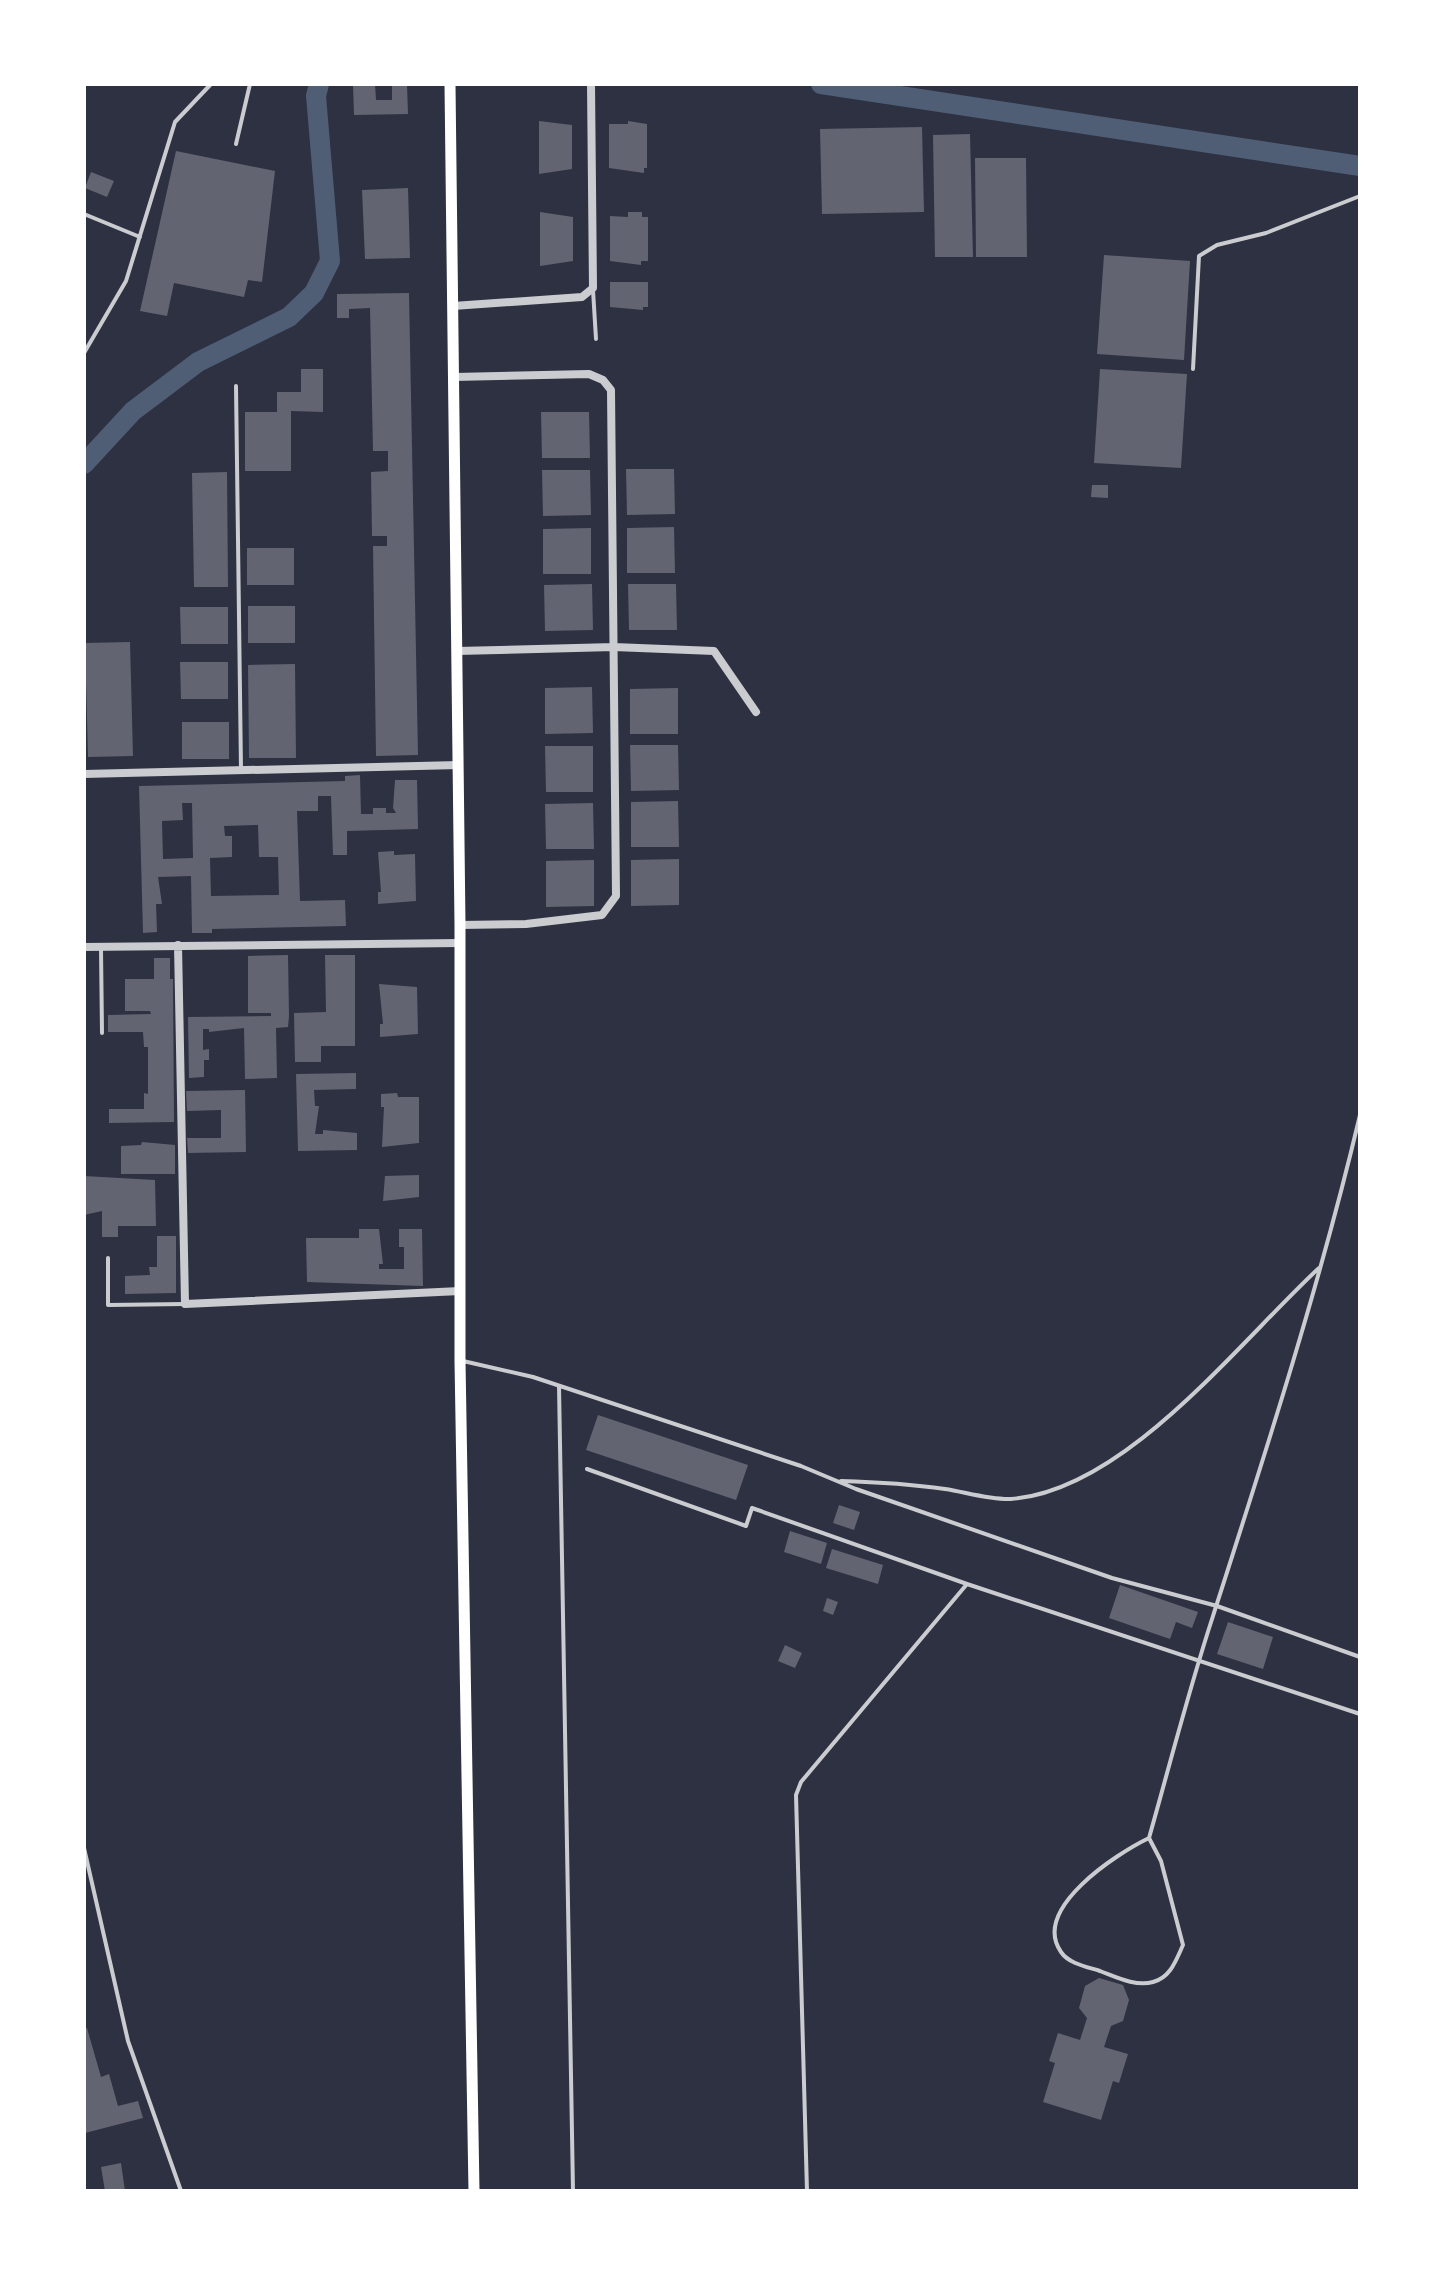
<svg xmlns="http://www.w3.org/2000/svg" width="1444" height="2275" viewBox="0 0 1444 2275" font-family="'IBM Plex Sans',sans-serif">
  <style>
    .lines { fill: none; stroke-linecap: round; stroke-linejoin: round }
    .canal { stroke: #4f5d75; stroke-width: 20 }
    .building { fill: #626471; fill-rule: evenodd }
    .service { stroke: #caccd0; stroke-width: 4 }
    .minor { stroke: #caccd0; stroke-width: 8 }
    .secondary { stroke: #fff; stroke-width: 11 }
  </style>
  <rect width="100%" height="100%" fill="#2d3142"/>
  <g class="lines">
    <path class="canal" d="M 821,84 L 1360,166
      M 84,464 L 133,411 L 198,362 L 289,317 L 314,293 L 330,261 L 316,96 L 319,84"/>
  </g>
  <path class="building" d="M 353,84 L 375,84 L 376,100 L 392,100 L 392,84 L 407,84 L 408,114 L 354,115 Z
    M 539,121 L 572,125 L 572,169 L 539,174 Z
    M 628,121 L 647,124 L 647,168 L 644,168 L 644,173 L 609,168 L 609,124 L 628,124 Z
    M 922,127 L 924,212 L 822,214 L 820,129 Z
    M 970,134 L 973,257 L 935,257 L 933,135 Z
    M 176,151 L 275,171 L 262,282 L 248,280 L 244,297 L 174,283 L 167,316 L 140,311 Z
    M 975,158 L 1026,158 L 1027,257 L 976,257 Z
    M 91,172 L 114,181 L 107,197 L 85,188 Z
    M 408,188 L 410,258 L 365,259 L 362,190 Z
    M 540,212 L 573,217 L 573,261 L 540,266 Z
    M 628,212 L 642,212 L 642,217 L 648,217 L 648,261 L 641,261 L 641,265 L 610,261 L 610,216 L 628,217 Z
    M 1104,255 L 1190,261 L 1184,360 L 1097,354 Z
    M 610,282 L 648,282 L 648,307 L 643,307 L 643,310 L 610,307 Z
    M 409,293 L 418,755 L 376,756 L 373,546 L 387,546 L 387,536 L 372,536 L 371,472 L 388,471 L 388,451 L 373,451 L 370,308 L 349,309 L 349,318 L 337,318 L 337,294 Z
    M 301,369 L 323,369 L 323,412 L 291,411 L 291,471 L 245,471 L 245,412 L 277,412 L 277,392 L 301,392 Z
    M 1100,369 L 1187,374 L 1181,468 L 1094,463 Z
    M 541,412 L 589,412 L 590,458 L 542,458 Z
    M 626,469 L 674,469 L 675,514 L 627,515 Z
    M 542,470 L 590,470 L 591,515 L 543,516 Z
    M 227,472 L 228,587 L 194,587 L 192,473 Z
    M 1092,485 L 1108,485 L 1108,498 L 1091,497 Z
    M 674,527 L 675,573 L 627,573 L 627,528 Z
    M 591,528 L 591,574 L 543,574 L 543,529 Z
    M 247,548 L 294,548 L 294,585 L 247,585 Z
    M 592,584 L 593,630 L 545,631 L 544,585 Z
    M 628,584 L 676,584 L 677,630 L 629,630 Z
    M 248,606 L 295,606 L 295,643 L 248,643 Z
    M 180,607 L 228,607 L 228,644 L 181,644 Z
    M 130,642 L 133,756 L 88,757 L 85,643 Z
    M 180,662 L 228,662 L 228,699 L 181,699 Z
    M 295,664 L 296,758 L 249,758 L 248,665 Z
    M 592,687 L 593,733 L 545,734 L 545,688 Z
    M 678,688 L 678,734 L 630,734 L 630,689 Z
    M 182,722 L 229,722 L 229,759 L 182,759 Z
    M 630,745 L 678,745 L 679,790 L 631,791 Z
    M 545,746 L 593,746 L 593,792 L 546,792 Z
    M 360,775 L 361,814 L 373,814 L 373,808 L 386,808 L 386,813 L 396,813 L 393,808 L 395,780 L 417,780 L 418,829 L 347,831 L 347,855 L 333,855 L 331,796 L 318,796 L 318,811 L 297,811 L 300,901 L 345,900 L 346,926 L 212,929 L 212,933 L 192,933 L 191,876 L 158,877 L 162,904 L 156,904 L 157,932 L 143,933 L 139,786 L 345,781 L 345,776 ZM 182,803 L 192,803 L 193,858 L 163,859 L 162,821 L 183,820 ZM 258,825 L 259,857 L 278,857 L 279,895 L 211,896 L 210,858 L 232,857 L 232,836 L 225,836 L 224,826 Z
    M 678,801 L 679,847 L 631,847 L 631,802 Z
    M 593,803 L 594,849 L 546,849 L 545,804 Z
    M 394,851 L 394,855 L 415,854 L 416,901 L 378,904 L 378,892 L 381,892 L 378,852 Z
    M 679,859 L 679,905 L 631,906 L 631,860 Z
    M 594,860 L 594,906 L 546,907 L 546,861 Z
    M 288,955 L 289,1016 L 288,1027 L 276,1028 L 277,1078 L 245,1079 L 244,1028 L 209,1032 L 209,1029 L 203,1029 L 203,1050 L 209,1049 L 209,1060 L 204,1060 L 204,1077 L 189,1078 L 188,1017 L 271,1016 L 271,1013 L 248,1013 L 248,956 Z
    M 325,955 L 355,955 L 355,1046 L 321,1046 L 321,1062 L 295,1062 L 294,1013 L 326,1012 Z
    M 154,958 L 170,958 L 170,979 L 173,979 L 174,1122 L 109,1123 L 109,1109 L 144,1109 L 144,1093 L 148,1094 L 148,1047 L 144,1047 L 143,1032 L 108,1032 L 108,1015 L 151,1014 L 150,1011 L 125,1011 L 125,979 L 154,979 Z
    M 379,984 L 417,987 L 418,1034 L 380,1037 L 380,1024 L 383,1024 Z
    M 356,1073 L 356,1089 L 314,1090 L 315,1106 L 319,1106 L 315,1134 L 323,1134 L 323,1130 L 357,1133 L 357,1150 L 298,1151 L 296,1074 Z
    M 245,1090 L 246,1152 L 188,1153 L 187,1138 L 221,1138 L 221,1110 L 187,1111 L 186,1091 Z
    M 397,1093 L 398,1097 L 419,1097 L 419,1143 L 382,1147 L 384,1107 L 381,1107 L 381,1094 Z
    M 142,1142 L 175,1145 L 175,1174 L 121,1174 L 121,1146 L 141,1145 Z
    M 419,1175 L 419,1197 L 383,1201 L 385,1176 Z
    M 84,1176 L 155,1180 L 156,1226 L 118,1226 L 118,1237 L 102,1237 L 102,1211 L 84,1215 Z
    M 359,1229 L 379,1229 L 383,1264 L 379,1264 L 379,1269 L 404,1269 L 404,1247 L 399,1247 L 399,1229 L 422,1229 L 423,1286 L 307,1282 L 306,1238 L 359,1238 Z
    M 157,1236 L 176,1236 L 176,1293 L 125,1294 L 125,1276 L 150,1275 L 149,1267 L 157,1267 Z
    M 598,1415 L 748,1465 L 736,1500 L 586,1450 Z
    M 839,1505 L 860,1512 L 854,1530 L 833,1523 Z
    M 790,1531 L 827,1543 L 821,1564 L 784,1552 Z
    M 832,1549 L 883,1565 L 878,1584 L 826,1568 Z
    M 1120,1585 L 1198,1612 L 1192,1628 L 1176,1622 L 1170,1639 L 1109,1618 Z
    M 827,1598 L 838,1602 L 833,1615 L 823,1611 Z
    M 1228,1622 L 1273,1637 L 1263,1669 L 1217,1654 Z
    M 785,1645 L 802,1653 L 795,1668 L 778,1661 Z
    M 1099,1978 L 1123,1985 L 1129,2000 L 1123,2021 L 1111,2026 L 1104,2047 L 1128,2054 L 1119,2083 L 1113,2081 L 1101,2120 L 1043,2102 L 1055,2063 L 1049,2061 L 1058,2033 L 1080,2040 L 1087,2018 L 1079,2008 L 1085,1986 Z
    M 87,2028 L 101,2077 L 109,2074 L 118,2106 L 138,2101 L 143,2118 L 85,2133 L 84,2029 Z
    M 121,2163 L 125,2191 L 105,2191 L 101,2167 Z"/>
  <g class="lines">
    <path class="service" d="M 236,144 L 250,84
      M 84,214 L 140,237
      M 593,290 L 596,339
      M 84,353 L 126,281 L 175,122 L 211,84
      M 1193,369 L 1199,256 L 1217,245 L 1266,233 L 1360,196
      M 236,386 L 241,770
      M 101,949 L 102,1033
      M 108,1258 L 108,1305 L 185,1304
      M 463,1361 L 533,1377 L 801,1466 L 856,1489 L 1112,1578 L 1217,1606 L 1360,1657
      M 559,1386 L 573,2191
      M 587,1469 L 746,1526 L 752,1508 L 967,1584
      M 841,1481 C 876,1482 910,1484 945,1489 C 965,1492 990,1500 1011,1499 C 1125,1491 1239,1342 1319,1268
      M 1149,1838 C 1116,1854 1031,1909 1061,1952 C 1069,1964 1088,1967 1100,1971 C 1116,1977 1136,1987 1153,1982 C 1171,1977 1176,1960 1183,1945 L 1161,1861 L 1149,1838 C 1170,1764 1189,1689 1213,1616 C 1266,1451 1320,1284 1360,1115
      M 84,1848 L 128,2041 L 181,2191
      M 807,2191 L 796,1795 L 801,1782 L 967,1584 L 1360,1714"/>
    <path class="minor" d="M 453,306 L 582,297 L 593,288 L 591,84
      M 454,377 L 589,374 L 603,380 L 611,390 L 616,896 L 602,915 L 526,924 L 460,925
      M 457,651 L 614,647 L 714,651 L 756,712
      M 84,774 L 459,765
      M 178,945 L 185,1304 L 460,1291
      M 84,947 L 460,943"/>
    <path class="secondary" d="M 450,84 L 460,925 L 460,1361 L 474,2191"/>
  </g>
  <rect width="1444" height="2275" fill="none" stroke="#ffffff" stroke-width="172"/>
</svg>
